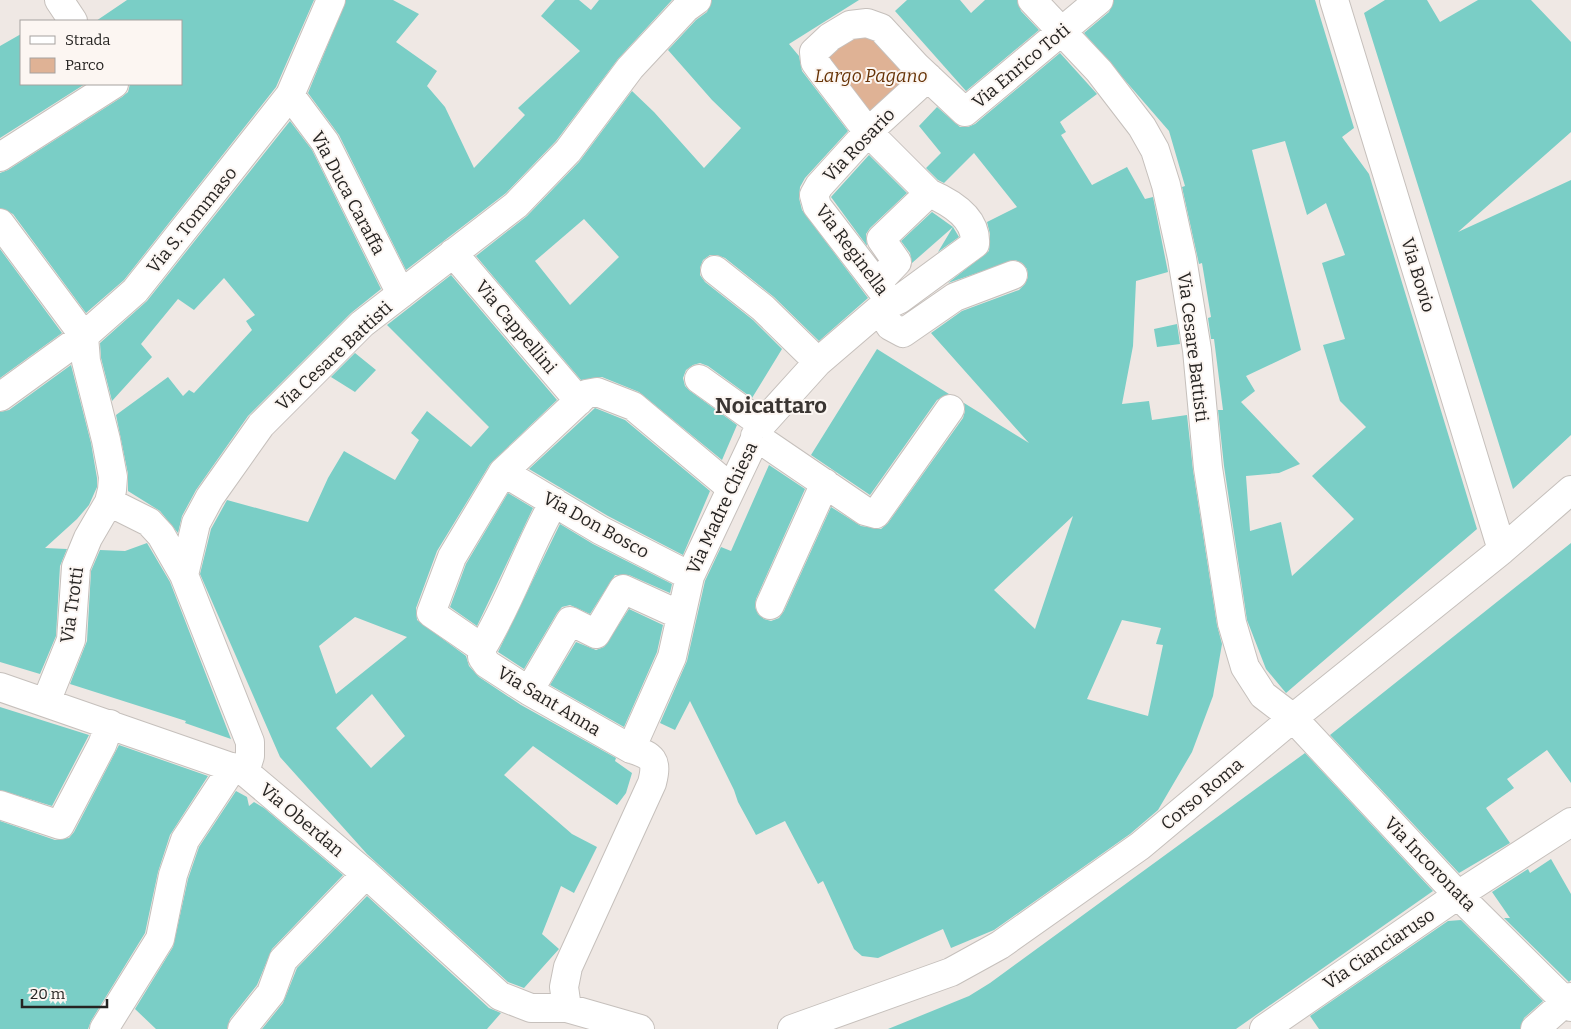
<svg xmlns="http://www.w3.org/2000/svg" width="1571" height="1029" viewBox="0 0 1571 1029" font-family="Bitter,serif">
  <style>
    .green { fill: #dfb295 }
    .building { fill: #7acec6; fill-rule: evenodd }
    .lines { fill: none; stroke-linecap: round; stroke-linejoin: round }
    .street-casing { stroke: #c6c0bc; stroke-width: 30 }
    .street { stroke: #fff; stroke-width: 28 }
    .labels { text-anchor: middle; stroke-width: 4; stroke-linejoin: round; paint-order: stroke }
    .street-label { font-size: 18px; fill: #262422; stroke: #fcf6f2 }
    .park-label { font-size: 18px; font-style: italic; fill: #673306; stroke: #fcf6f2 }
    .district-label { font-size: 22px; font-weight: bold; fill: #3a3532; stroke: #fcf6f2 }
  </style>
  <rect width="100%" height="100%" fill="#efe8e4"/>
  <path class="green" d="M 863,29 L 912,79 L 868,118 L 824,61 L 826,51 Z"/>
  <path class="building" d="M 127,0 L 314,0 L 276,87 L 124,280 L 86,313 L 13,214 L 0,208 L 0,173 L 8,170 L 122,97 L 128,92 L 130,84 L 181,84 L 181,21 L 96,21 Z
    M 346,0 L 393,0 L 419,14 L 396,42 L 437,71 L 427,86 L 445,107 L 474,168 L 525,115 L 518,108 L 580,51 L 541,16 L 555,0 L 579,0 L 591,10 L 599,0 L 672,0 L 618,59 L 556,141 L 506,193 L 406,270 L 339,135 L 308,93 Z
    M 712,0 L 859,0 L 789,44 L 799,56 L 802,71 L 848,131 L 805,178 L 800,187 L 799,198 L 802,210 L 868,298 L 819,341 L 774,297 L 725,258 L 717,255 L 710,255 L 703,260 L 700,268 L 700,275 L 705,282 L 753,320 L 782,349 L 752,398 L 708,366 L 700,363 L 693,365 L 686,370 L 683,378 L 685,386 L 690,391 L 737,425 L 722,460 L 639,392 L 602,377 L 581,380 L 476,256 L 527,216 L 579,162 L 632,91 L 654,112 L 704,168 L 741,128 L 712,100 L 668,50 L 696,20 L 707,12 ZM 584,219 L 619,257 L 570,305 L 535,261 Z
    M 907,0 L 960,0 L 971,13 L 985,0 L 1017,0 L 1021,11 L 1039,30 L 966,91 L 895,11 Z
    M 1114,0 L 1315,0 L 1354,128 L 1342,137 L 1369,174 L 1477,529 L 1286,693 L 1266,669 L 1247,620 L 1224,466 L 1218,410 L 1223,410 L 1214,339 L 1211,339 L 1208,318 L 1211,317 L 1202,263 L 1199,264 L 1182,187 L 1185,186 L 1169,131 L 1084,33 L 1109,12 ZM 1285,141 L 1307,215 L 1326,203 L 1345,255 L 1322,263 L 1345,339 L 1323,345 L 1340,401 L 1366,427 L 1312,476 L 1354,519 L 1292,576 L 1281,522 L 1250,531 L 1246,476 L 1279,473 L 1300,464 L 1241,402 L 1255,391 L 1246,376 L 1301,350 L 1252,150 Z
    M 1385,0 L 1427,0 L 1440,22 L 1478,0 L 1531,0 L 1571,42 L 1571,132 L 1458,232 L 1571,180 L 1571,435 L 1513,489 L 1364,13 Z
    M 21,34 L 21,84 L 85,84 L 0,138 L 0,46 Z
    M 1060,53 L 1097,94 L 1060,122 L 1066,132 L 1061,135 L 1092,185 L 1127,167 L 1145,199 L 1153,197 L 1168,272 L 1136,281 L 1133,346 L 1122,404 L 1149,401 L 1152,420 L 1187,415 L 1193,470 L 1217,625 L 1222,644 L 1213,696 L 1192,752 L 1158,810 L 1130,834 L 994,930 L 951,948 L 943,929 L 878,958 L 862,956 L 854,949 L 823,881 L 818,884 L 785,821 L 756,835 L 738,802 L 734,790 L 690,701 L 675,730 L 660,723 L 687,661 L 705,581 L 721,547 L 731,551 L 769,465 L 805,489 L 756,599 L 755,607 L 758,614 L 764,619 L 771,621 L 779,618 L 784,611 L 831,507 L 861,526 L 881,529 L 888,523 L 963,418 L 965,411 L 964,403 L 1029,443 L 931,333 L 962,311 L 1019,290 L 1025,284 L 1028,277 L 1027,269 L 1022,263 L 1015,260 L 948,283 L 989,251 L 990,234 L 987,222 L 1017,207 L 974,153 L 944,183 L 938,180 L 926,168 L 941,153 L 919,126 L 937,107 L 960,127 L 968,127 L 975,124 ZM 1073,516 L 1035,629 L 994,590 ZM 1122,620 L 1161,628 L 1156,644 L 1163,645 L 1148,716 L 1087,699 Z
    M 290,121 L 312,150 L 381,289 L 351,313 L 248,416 L 196,490 L 182,516 L 178,533 L 160,511 L 128,491 L 128,474 L 116,415 L 168,377 L 183,396 L 189,390 L 194,393 L 252,330 L 246,321 L 255,315 L 224,278 L 194,310 L 178,299 L 141,344 L 152,357 L 112,401 L 101,358 L 100,343 L 147,301 Z
    M 869,155 L 907,193 L 870,228 L 866,234 L 867,246 L 831,197 Z
    M 932,212 L 953,227 L 912,263 L 910,253 L 901,241 Z
    M 953,227 L 959,237 L 938,252 Z
    M 0,249 L 62,333 L 0,378 Z
    M 451,275 L 557,400 L 490,464 L 437,551 L 416,608 L 417,620 L 466,656 L 469,666 L 479,677 L 521,705 L 616,758 L 615,761 L 632,773 L 626,793 L 617,805 L 533,746 L 504,775 L 572,834 L 597,847 L 574,893 L 561,886 L 542,934 L 559,949 L 524,988 L 508,982 L 367,854 L 280,757 L 200,574 L 211,529 L 227,500 L 308,522 L 328,478 L 344,451 L 395,480 L 419,440 L 411,433 L 427,411 L 471,447 L 489,427 L 387,325 ZM 355,617 L 407,637 L 336,694 L 319,646 ZM 372,694 L 405,736 L 371,768 L 336,728 Z
    M 1177,324 L 1180,344 L 1157,347 L 1154,329 Z
    M 877,349 L 949,394 L 937,400 L 870,495 L 811,455 Z
    M 355,353 L 376,370 L 355,392 L 331,377 Z
    M 71,365 L 91,443 L 97,478 L 97,487 L 89,505 L 77,519 L 45,548 L 67,549 L 60,566 L 56,636 L 40,674 L 0,662 L 0,412 L 9,410 Z
    M 595,408 L 625,420 L 710,491 L 683,555 L 608,516 L 529,469 Z
    M 508,493 L 533,508 L 477,626 L 450,607 L 466,564 Z
    M 560,524 L 593,544 L 672,584 L 670,593 L 629,575 L 615,575 L 590,614 L 570,605 L 562,607 L 557,613 L 524,669 L 498,652 Z
    M 147,543 L 170,582 L 231,739 L 185,723 L 186,721 L 70,684 L 87,641 L 91,571 L 100,550 L 125,551 Z
    M 1571,543 L 1571,783 L 1547,750 L 1507,779 L 1514,788 L 1486,808 L 1510,843 L 1459,873 L 1330,735 Z
    M 629,609 L 663,625 L 657,652 L 624,727 L 550,685 L 576,642 L 596,650 L 604,647 Z
    M 0,707 L 89,735 L 52,806 L 0,790 Z
    M 119,745 L 208,776 L 170,835 L 158,872 L 145,933 L 91,1021 L 88,1029 L 0,1029 L 0,821 L 55,840 L 69,838 L 74,832 Z
    M 1305,753 L 1433,891 L 1236,1029 L 888,1029 L 969,996 L 990,983 Z
    M 236,791 L 247,797 L 249,806 L 254,802 L 264,808 L 343,875 L 272,949 L 257,985 L 230,1019 L 227,1029 L 156,1029 L 135,1009 L 173,947 L 188,879 L 199,847 Z
    M 1551,859 L 1571,894 L 1571,980 L 1569,982 L 1504,918 L 1510,918 L 1492,892 L 1528,869 L 1530,873 Z
    M 367,896 L 489,1008 L 501,1013 L 487,1029 L 262,1029 L 283,1003 L 297,968 Z
    M 1461,920 L 1543,1001 L 1524,1018 L 1520,1029 L 1319,1029 L 1310,1016 L 1448,921 Z"/>
  <g class="lines">
    <defs>
      <path id="street" d="M 59,0 L 73,21
        M 1032,0 L 1099,71 L 1142,127 L 1155,150 L 1166,185 L 1182,258 L 1197,350 L 1208,468 L 1232,623 L 1245,667 L 1263,695 L 1293,718 L 1458,895 L 1571,1007
        M 1334,0 L 1502,550
        M 290,95 L 325,142 L 401,294
        M 0,157 L 114,84
        M 0,223 L 84,336 L 86,361 L 106,440 L 113,477 L 112,490 L 109,502 L 88,538 L 76,567 L 71,640 L 46,702
        M 453,253 L 579,401
        M 715,270 L 763,308 L 818,362
        M 877,283 L 897,262 L 881,239 L 929,193 L 868,132 L 820,69 L 815,62 L 814,52 L 830,37 L 850,25 L 867,23 L 881,28 L 916,66 L 965,112 L 1099,0
        M 887,297 L 817,206 L 814,195 L 819,186 L 868,132 L 928,77
        M 881,308 L 890,326 L 903,333 L 955,297 L 1013,275
        M 699,379 L 762,424
        M 0,397 L 84,336 L 135,291 L 290,95 L 331,0
        M 755,436 L 865,511 L 876,514 L 950,409
        M 503,472 L 600,530 L 690,576
        M 109,502 L 149,522 L 161,535 L 184,575
        M 770,605 L 825,483
        M 482,648 C 511,601 527,549 554,502
        M 0,687 L 245,772 L 366,874 L 500,996 L 531,1008 L 567,1008 L 640,1029
        M 529,691 L 570,621 L 596,634 L 623,589 L 680,615
        M 631,749 L 672,657 L 690,576 L 762,424 L 818,362 L 881,308 L 900,299 L 975,244 C 977,218 950,202 929,193
        M 245,772 L 250,756 L 250,742 L 184,575 L 196,523 L 210,497 L 261,425 L 362,324 L 516,205 L 568,151 L 630,68 L 686,8 L 697,0
        M 0,805 L 60,825 L 102,745 L 110,724
        M 567,1008 L 564,987 L 568,967 L 652,783 C 658,760 653,756 631,749 L 529,691 L 487,664 L 482,657 L 482,648 L 431,613 L 452,557 L 503,472 L 586,394 L 597,392 L 633,406 L 731,488
        M 104,1029 L 160,939 L 173,875 L 185,840 L 233,767
        M 242,1029 L 271,993 L 283,960 L 366,874
        M 792,1029 L 951,972 L 1000,945 L 1140,846 L 1293,718 L 1502,550 L 1571,490
        M 1264,1029 L 1458,895 L 1571,822
        M 1535,1029 L 1571,997"/>
    </defs>
    <use href="#street" class="street-casing"/>
    <use href="#street" class="street"/>
  </g>
  <g class="labels">
    <g class="street-label">
      <text transform="translate(1021 66) rotate(-40)" y="6">Via Enrico Toti</text>
      <text transform="translate(859 145) rotate(-46)" y="6">Via Rosario</text>
      <text transform="translate(348 193) rotate(62)" y="6">Via Duca Caraffa</text>
      <text transform="translate(192 220) rotate(-51)" y="6">Via S. Tommaso</text>
      <text transform="translate(852 250) rotate(53)" y="6">Via Reginella</text>
      <text transform="translate(1418 275) rotate(73)" y="6">Via Bovio</text>
      <text transform="translate(516 327) rotate(50)" y="6">Via Cappellini</text>
      <text transform="translate(1193 347) rotate(83)" y="6">Via Cesare Battisti</text>
      <text transform="translate(334 356) rotate(-43)" y="6">Via Cesare Battisti</text>
      <text transform="translate(722 508) rotate(-65)" y="6">Via Madre Chiesa</text>
      <text transform="translate(596 525) rotate(29)" y="6">Via Don Bosco</text>
      <text transform="translate(72 605) rotate(-82)" y="6">Via Trotti</text>
      <text transform="translate(549 701) rotate(31)" y="6">Via Sant Anna</text>
      <text transform="translate(1202 794) rotate(-40)" y="6">Corso Roma</text>
      <text transform="translate(302 820) rotate(40)" y="6">Via Oberdan</text>
      <text transform="translate(1430 864) rotate(46)" y="6">Via Incoronata</text>
      <text transform="translate(1379 949) rotate(-34)" y="6">Via Cianciaruso</text>
    </g>
    <g class="park-label">
      <text x="871" y="82">Largo Pagano</text>
    </g>
    <g class="district-label">
      <text x="771" y="413">Noicattaro</text>
    </g>
  </g>
  <rect x="20" y="20" width="162" height="65" fill="#fcf6f2" stroke="#a6a29f"/>
  <rect x="30" y="36" width="25" height="8" fill="#ffffff" stroke="#a6a29f"/>
  <text x="65" y="45" font-size="15" fill="#262422">Strada</text>
  <rect x="30" y="58" width="25" height="15" fill="#dfb295" stroke="#a6a29f"/>
  <text x="65" y="70" font-size="15" fill="#262422">Parco</text>
  <path d="M22 999v8h85v-8" fill="none" stroke="#262422" stroke-width="2.5"/>
  <text x="30" y="999" font-size="15" fill="#262422" stroke="#fcf6f2" stroke-width="4" paint-order="stroke">20 m</text>
</svg>
